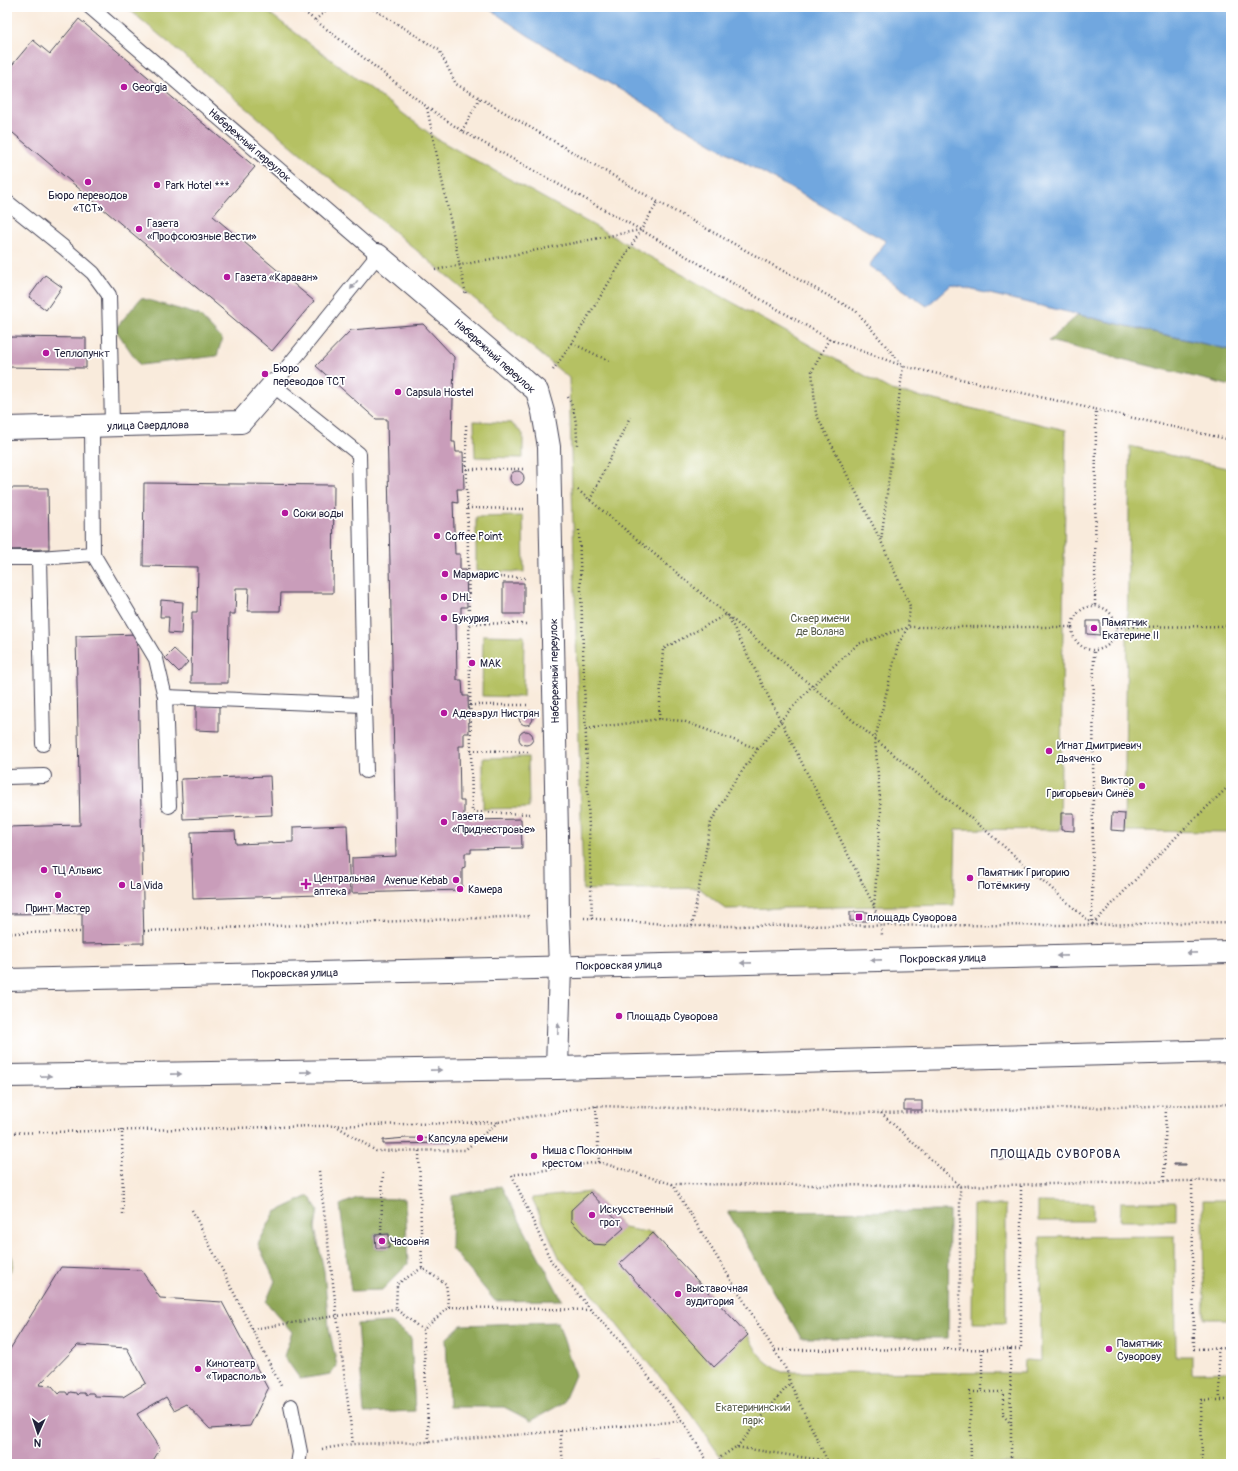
<svg xmlns="http://www.w3.org/2000/svg" width="1238" height="1471" viewBox="0 0 1238 1471" font-family="Pangolin,sans-serif">
  <style>
    .green { fill: #b5c163; stroke: #6c724f }
    .forest { fill: #90a759; stroke: #59644a; fill-rule: evenodd }
    .water { fill: #71a7df; stroke: #4a648d }
    .building { fill: #c99dba; fill-rule: evenodd }
    .lines { fill: none; stroke-linecap: round; stroke-linejoin: round }
    .lane-casing { stroke: #424053; stroke-width: 16 }
    .street-casing { stroke: #424053; stroke-width: 24 }
    .secondary-casing { stroke: #424053; stroke-width: 24 }
    .path { stroke: #424053; stroke-width: 2.5; stroke-dasharray: 1 3; stroke-linecap: butt }
    .lane { stroke: #fff; stroke-width: 14 }
    .street { stroke: #fff; stroke-width: 22 }
    .secondary { stroke: #fff; stroke-width: 22 }
    .oneway { fill: #9c9ca7 }
    .poi-dot { fill: #b5179e; stroke: #fff; stroke-width: 1.5 }
    .labels { text-anchor: middle; stroke-width: 3.5; stroke-linejoin: round; paint-order: stroke }
    .poi-label { font-size: 11px; fill: #22223b; stroke: #fff; text-anchor: start }
    .street-label { font-size: 11px; fill: #22223b; stroke: #fff }
    .park-label { font-size: 11px; fill: #555a49; stroke: #fff }
    .neighbourhood-label { font-size: 12px; letter-spacing: 1px; fill: #22223b; stroke: #fff }
  </style>
  <rect width="100%" height="100%" fill="#fff"/>
  <filter id="ink" filterUnits="userSpaceOnUse"><feTurbulence type="fractalNoise" baseFrequency=".025" numOctaves="2"/><feDisplacementMap in="SourceGraphic" scale="8" xChannelSelector="R" yChannelSelector="G"/><feConvolveMatrix kernelMatrix="1 2 1 2 8 2 1 2 1" color-interpolation-filters="sRGB"/></filter>
  <filter id="wash" filterUnits="userSpaceOnUse"><feTurbulence type="fractalNoise" baseFrequency=".012" numOctaves="4" result="noise"/><feDisplacementMap in="SourceGraphic" scale="16" xChannelSelector="R" yChannelSelector="G"/><feGaussianBlur stdDeviation="0.9" result="paint"/><feColorMatrix in="noise" values="0 0 0 0 0 0 0 0 0 0 0 0 0 0 0 0 0 1.4 0 .05"/><feComposite in="paint" operator="in"/></filter>
  <g filter="url(#wash)">
    <rect width="100%" height="100%" fill="#f9ebdc"/>
    <path class="green" d="M 126,7 L 261,7 L 437,139 L 891,390 L 1066,430 L 1060,830 L 956,829 L 954,905 L 726,909 L 699,888 L 583,890 L 569,378 Z
      M 474,421 L 511,423 L 523,434 L 523,458 L 475,457 Z
      M 1130,446 L 1231,469 L 1231,832 L 1124,831 Z
      M 523,516 L 524,572 L 476,571 L 476,517 Z
      M 483,635 L 524,636 L 523,697 L 482,696 Z
      M 528,757 L 529,808 L 483,809 L 483,758 Z
      M 590,1192 L 624,1228 L 653,1233 L 748,1335 C 759,1356 761,1360 782,1372 L 1024,1373 L 1025,1360 L 1041,1361 L 1040,1237 L 1175,1236 L 1176,1356 L 1192,1356 L 1192,1373 L 1231,1372 L 1231,1464 L 730,1464 L 721,1457 L 685,1406 L 636,1349 L 587,1287 L 560,1259 L 532,1198 Z
      M 1203,1200 L 1231,1200 L 1231,1319 L 1204,1319 Z
      M 1038,1202 L 1093,1203 L 1093,1221 L 1038,1221 Z
      M 1121,1202 L 1176,1202 L 1176,1221 L 1120,1221 Z
      M 973,1205 L 1006,1205 L 1006,1323 L 972,1323 Z
      M 7,1250 C 15,1257 15,1267 7,1275 Z"/>
    <path class="forest" d="M 141,298 L 199,315 L 222,339 L 217,356 L 140,365 L 115,329 Z
      M 1078,315 L 1231,350 L 1231,386 L 1049,341 Z
      M 501,1186 L 562,1300 L 495,1301 L 451,1248 L 452,1196 Z
      M 309,1196 L 318,1210 L 315,1228 L 324,1271 L 329,1328 L 337,1366 L 331,1374 L 300,1379 L 284,1356 L 292,1332 L 266,1302 L 275,1281 L 258,1244 L 275,1212 Z
      M 357,1198 L 405,1199 L 408,1264 L 382,1290 L 351,1291 L 340,1205 ZM 389,1233 L 390,1248 L 375,1249 L 374,1234 Z
      M 949,1211 L 948,1338 L 801,1338 L 728,1212 Z
      M 390,1322 L 411,1338 L 415,1411 L 364,1413 L 357,1324 Z
      M 558,1322 L 575,1375 L 563,1403 L 531,1421 L 504,1407 L 449,1407 L 446,1339 L 461,1325 Z"/>
    <path class="water" d="M 486,7 L 1231,7 L 1231,350 L 951,285 L 927,306 L 869,266 L 886,241 L 745,163 L 529,36 Z"/>
    <g id="blocks">
      <path class="building" d="M 79,19 L 255,167 L 213,216 L 314,301 L 272,351 L 7,128 L 7,71 L 33,40 L 50,54 Z
        M 45,275 L 62,287 L 46,310 L 29,297 Z
        M 423,324 L 454,357 L 452,442 L 455,442 L 456,452 L 463,452 L 464,489 L 457,489 L 458,503 L 453,502 L 455,554 L 460,554 L 460,570 L 466,570 L 467,607 L 461,607 L 461,620 L 456,620 L 457,680 L 462,680 L 463,696 L 468,696 L 469,733 L 464,733 L 464,746 L 459,746 L 460,801 L 464,801 L 464,817 L 471,816 L 471,820 L 521,819 L 522,848 L 471,849 L 471,853 L 465,853 L 465,867 L 462,868 L 462,890 L 352,893 L 352,858 L 396,856 L 387,419 L 376,419 L 316,366 L 351,330 Z
        M 7,337 L 86,338 L 86,368 L 7,367 Z
        M510 478a7 7 0 1 1 14 0a7 7 0 1 1-14 0Z
        M 144,483 L 334,485 L 333,593 L 281,593 L 280,611 L 248,611 L 249,588 L 236,588 L 235,614 L 229,614 L 228,683 L 191,683 L 192,612 L 197,612 L 198,567 L 143,566 Z
        M 7,488 L 48,488 L 49,549 L 7,550 Z
        M 503,583 L 524,583 L 524,614 L 503,614 Z
        M 161,600 L 183,602 L 181,634 L 168,633 L 169,617 L 160,617 Z
        M 1087,621 L 1100,621 L 1100,635 L 1087,634 Z
        M 137,634 L 144,943 L 82,944 L 82,913 L 7,914 L 7,827 L 80,825 L 76,636 Z
        M 174,649 L 188,662 L 179,672 L 165,658 Z
        M 196,705 L 219,706 L 219,731 L 196,730 Z
        M519 718a7 7 0 1 1 14 0a7 7 0 1 1-14 0Z
        M519 738a7 7 0 1 1 14 0a7 7 0 1 1-14 0Z
        M 270,776 L 272,815 L 183,819 L 181,779 Z
        M 1061,813 L 1074,813 L 1074,831 L 1061,830 Z
        M 1112,813 L 1125,814 L 1124,831 L 1111,830 Z
        M 347,825 L 350,894 L 193,899 L 191,832 L 235,831 L 236,844 L 293,842 L 293,827 Z
        M 850,912 L 868,912 L 868,921 L 850,921 Z
        M 904,1101 L 922,1101 L 922,1110 L 904,1110 Z
        M 406,1138 L 456,1139 L 456,1143 L 383,1144 L 383,1140 Z
        M 999,1157 L 1025,1158 L 1025,1160 L 999,1159 Z
        M 1173,1164 L 1186,1164 L 1186,1165 L 1173,1165 Z
        M 590,1192 L 624,1228 L 605,1245 L 593,1244 L 571,1221 L 571,1210 Z
        M 653,1233 L 748,1335 L 714,1367 L 620,1264 Z
        M 389,1234 L 389,1248 L 376,1248 L 375,1235 Z
        M 61,1267 L 141,1270 L 160,1298 L 222,1302 L 268,1389 L 250,1426 L 210,1429 L 186,1404 L 174,1410 L 166,1397 L 137,1414 L 160,1449 L 151,1464 L 7,1464 L 7,1354 ZM 78,1345 L 127,1348 L 146,1383 L 123,1397 L 95,1396 L 93,1393 L 88,1393 L 86,1396 L 84,1393 L 79,1393 L 77,1395 L 76,1393 L 70,1392 L 68,1395 L 66,1392 L 61,1392 L 59,1394 L 52,1386 L 39,1385 Z
        M 658,1461 L 658,1464 L 639,1464 L 638,1463 Z"/>
    </g>
  </g>
  <g filter="url(#ink)">
    <use href="#blocks" fill-opacity="0" stroke="#424053" stroke-width="1"/>
    <g class="lines">
      <defs>
        <path id="lane" d="M 90,7 L 384,260
          M 7,202 L 63,247 L 93,273 L 109,295 L 112,425
          M 93,554 L 156,659 L 165,697 L 169,806
          M 7,558 L 39,558 L 93,554 L 92,426
          M 39,558 L 43,744
          M 165,697 L 364,705
          M 366,771 L 364,705 L 359,454 L 273,385 L 378,255
          M 7,777 L 44,776
          M 291,1406 L 300,1452 L 298,1464"/>
        <path id="street" d="M 378,255 L 537,391 L 543,412 L 549,447 L 557,834 L 558,914 L 560,967 L 557,1068
          M 7,428 L 241,422 L 273,385"/>
        <path id="secondary" d="M 7,980 L 1231,952
          M 7,1076 L 557,1068 L 1231,1051"/>
      </defs>
      <use href="#lane" class="lane-casing"/>
      <use href="#street" class="street-casing"/>
      <use href="#secondary" class="secondary-casing"/>
      <path class="path" d="M 298,7 L 427,107 L 462,131 L 641,230 L 829,339 L 903,366 L 1231,440
        M 370,7 L 439,50 L 456,84 L 658,202 L 856,311 L 903,366 L 881,541
        M 315,20 L 331,7
        M 427,108 L 466,295
        M 462,131 L 480,98
        M 435,270 L 640,230
        M 829,339 L 812,371 L 816,414 L 881,541 L 910,606 L 908,627 L 898,645 L 875,739 L 881,812 L 874,907 L 881,925 L 882,935
        M 572,343 L 611,362
        M 553,370 L 572,343 L 658,202
        M 568,397 C 576,412 577,428 577,445
        M 466,425 L 472,812 L 530,814
        M 466,469 L 524,469
        M 578,490 L 875,739 L 984,829 L 1092,924
        M 590,500 L 630,417
        M 467,508 L 525,509
        M 579,530 L 592,919
        M 468,576 L 526,578
        M 1095,605 L 1096,410
        M1072 628a22 22 0 1 1 44 0a22 22 0 1 1-44 0Z
        M 469,623 L 527,624
        M 1117,627 L 1231,626
        M 470,705 L 528,705
        M 659,719 L 663,649 L 727,614 L 874,906
        M 586,729 L 659,719 L 683,721 L 758,749
        M 471,750 L 529,752
        M 584,918 L 692,926 L 1092,925 L 1231,922
        M 1093,924 L 1181,832 L 1231,784
        M 1092,925 L 1094,650
        M 692,926 L 711,822 L 732,785 L 758,749 L 781,720 L 812,686 L 858,644 L 908,627 L 1071,627
        M 144,931 L 531,916
        M 7,933 L 82,932
        M 596,1106 L 599,1162 L 672,1184 L 960,1186 L 1231,1180
        M 881,1113 L 960,1186 L 960,1350
        M 335,1125 L 376,1151 L 465,1150 L 498,1122
        M 122,1129 L 123,1214
        M 7,1133 L 498,1122 L 596,1106 L 881,1113 L 1231,1104
        M 419,1151 L 422,1268 L 446,1284 L 449,1307 L 423,1330
        M 599,1162 L 512,1175 L 551,1261 L 591,1310 L 622,1343 L 683,1421 L 709,1464
        M 319,1171 L 353,1444
        M 1164,1181 L 1166,1106
        M 1192,1181 L 1194,1349 L 1231,1348
        M 672,1184 L 787,1371 L 790,1383 L 829,1464
        M 192,1210 L 281,1386
        M 381,1234 L 383,1171
        M 390,1241 L 421,1240
        M 422,1268 L 397,1284 L 396,1309 L 423,1330 L 429,1442
        M 449,1307 L 591,1310
        M 252,1329 L 336,1316 L 396,1309
        M 1218,1348 L 1220,1400
        M 982,1349 L 982,1392
        M 1010,1349 L 1011,1424
        M 775,1350 L 1021,1349 L 1021,1185
        M 560,1431 L 563,1464
        M 737,1447 L 790,1383
        M 322,1449 L 353,1444 L 429,1442 L 683,1421
        M 717,1464 L 721,1457 L 736,1447 L 827,1461
        M 971,1464 L 970,1392 L 1003,1392 L 1003,1415 L 1011,1424 L 1011,1464
        M 1202,1464 L 1201,1400 L 1231,1400"/>
      <use href="#lane" class="lane"/>
      <use href="#street" class="street"/>
      <use href="#secondary" class="secondary"/>
    </g>
    <defs><path id="oneway-solid" d="M-6-.8H1V-3.2L6.5 0L1 3.2V.8H-6Z"/></defs>
    <g class="oneway">
      <use href="#oneway-solid" transform="translate(354 285) rotate(129)"/>
      <use href="#oneway-solid" transform="translate(1192 953) rotate(179)"/>
      <use href="#oneway-solid" transform="translate(1062 956) rotate(179)"/>
      <use href="#oneway-solid" transform="translate(876 960) rotate(179)"/>
      <use href="#oneway-solid" transform="translate(746 963) rotate(179)"/>
      <use href="#oneway-solid" transform="translate(558 1029) rotate(-88)"/>
      <use href="#oneway-solid" transform="translate(436 1070) rotate(-1)"/>
      <use href="#oneway-solid" transform="translate(306 1072) rotate(-1)"/>
      <use href="#oneway-solid" transform="translate(176 1074) rotate(-1)"/>
      <use href="#oneway-solid" transform="translate(46 1076) rotate(-1)"/>
    </g>
  </g>
  <g class="poi-dot">
    <circle cx="124" cy="87" r="4"/>
    <circle cx="88" cy="182" r="4"/>
    <circle cx="157" cy="185" r="4"/>
    <circle cx="139" cy="229" r="4"/>
    <circle cx="227" cy="277" r="4"/>
    <circle cx="46" cy="353" r="4"/>
    <circle cx="265" cy="374" r="4"/>
    <circle cx="398" cy="392" r="4"/>
    <circle cx="285" cy="513" r="4"/>
    <circle cx="437" cy="536" r="4"/>
    <circle cx="445" cy="574" r="4"/>
    <circle cx="444" cy="597" r="4"/>
    <circle cx="444" cy="618" r="4"/>
    <circle cx="1094" cy="628" r="4"/>
    <circle cx="472" cy="663" r="4"/>
    <circle cx="444" cy="713" r="4"/>
    <circle cx="1049" cy="751" r="4"/>
    <circle cx="1142" cy="786" r="4"/>
    <circle cx="444" cy="822" r="4"/>
    <circle cx="44" cy="870" r="4"/>
    <circle cx="970" cy="878" r="4"/>
    <circle cx="456" cy="880" r="4"/>
    <path d="M304 878h4v4h4v4h-4v4h-4v-4h-4v-4h4z"/>
    <circle cx="122" cy="885" r="4"/>
    <circle cx="460" cy="889" r="4"/>
    <circle cx="58" cy="895" r="4"/>
    <rect x="855" y="913" width="8" height="8" rx="2"/>
    <circle cx="619" cy="1016" r="4"/>
    <circle cx="420" cy="1138" r="4"/>
    <circle cx="534" cy="1156" r="4"/>
    <circle cx="592" cy="1215" r="4"/>
    <circle cx="382" cy="1241" r="4"/>
    <circle cx="678" cy="1294" r="4"/>
    <circle cx="1109" cy="1349" r="4"/>
    <circle cx="198" cy="1369" r="4"/>
  </g>
  <g class="labels">
    <g class="poi-label">
      <text x="132" y="91">Georgia</text>
      <text x="165" y="189">Park Hotel ***</text>
      <text x="88" y="199" text-anchor="middle">Бюро переводов<tspan x="88" dy="13">«ТСТ»</tspan></text>
      <text x="147" y="227">Газета<tspan x="147" dy="13">«Профсоюзные Вести»</tspan></text>
      <text x="235" y="281">Газета «Караван»</text>
      <text x="54" y="357">Теплопункт</text>
      <text x="273" y="372">Бюро<tspan x="273" dy="13">переводов ТСТ</tspan></text>
      <text x="406" y="396">Capsula Hostel</text>
      <text x="293" y="517">Соки воды</text>
      <text x="445" y="540">Coffee Point</text>
      <text x="453" y="578">Мармарис</text>
      <text x="452" y="601">DHL</text>
      <text x="452" y="622">Букурия</text>
      <text x="1102" y="626">Памятник<tspan x="1102" dy="13">Екатерине II</tspan></text>
      <text x="480" y="667">МАК</text>
      <text x="452" y="717">Адевэрул Нистрян</text>
      <text x="1057" y="749">Игнат Дмитриевич<tspan x="1057" dy="13">Дьяченко</tspan></text>
      <text x="1134" y="784" text-anchor="end">Виктор<tspan x="1134" dy="13">Григорьевич Синёв</tspan></text>
      <text x="452" y="820">Газета<tspan x="452" dy="13">«Приднестровье»</tspan></text>
      <text x="52" y="874">ТЦ Альвис</text>
      <text x="978" y="876">Памятник Григорию<tspan x="978" dy="13">Потёмкину</tspan></text>
      <text x="314" y="882">Центральная<tspan x="314" dy="13">аптека</tspan></text>
      <text x="448" y="884" text-anchor="end">Avenue Kebab</text>
      <text x="130" y="889">La Vida</text>
      <text x="468" y="893">Камера</text>
      <text x="58" y="912" text-anchor="middle">Принт Мастер</text>
      <text x="867" y="921">площадь Суворова</text>
      <text x="627" y="1020">Площадь Суворова</text>
      <text x="428" y="1142">Капсула времени</text>
      <text x="542" y="1154">Ниша с Поклонным<tspan x="542" dy="13">крестом</tspan></text>
      <text x="600" y="1213">Искусственный<tspan x="600" dy="13">грот</tspan></text>
      <text x="390" y="1245">Часовня</text>
      <text x="686" y="1292">Выставочная<tspan x="686" dy="13">аудитория</tspan></text>
      <text x="1117" y="1347">Памятник<tspan x="1117" dy="13">Суворову</tspan></text>
      <text x="206" y="1367">Кинотеатр<tspan x="206" dy="13">«Тирасполь»</tspan></text>
    </g>
    <g class="street-label">
      <text transform="translate(250 145) rotate(41)" y="4">Набережный переулок</text>
      <text transform="translate(495 356) rotate(42)" y="4">Набережный переулок</text>
      <text transform="translate(148 425) rotate(-1)" y="4">улица Свердлова</text>
      <text transform="translate(554 671) rotate(-91)" y="4">Набережный переулок</text>
      <text transform="translate(943 958) rotate(-1)" y="4">Покровская улица</text>
      <text transform="translate(619 965) rotate(-1)" y="4">Покровская улица</text>
      <text transform="translate(295 973) rotate(-1)" y="4">Покровская улица</text>
    </g>
    <g class="park-label">
      <text x="820" y="622">Сквер имени<tspan x="820" dy="13">де Волана</tspan></text>
      <text x="753" y="1411">Екатерининский<tspan x="753" dy="13">парк</tspan></text>
    </g>
    <g class="neighbourhood-label">
      <text x="1056" y="1158">ПЛОЩАДЬ СУВОРОВА</text>
    </g>
  </g>
  <rect width="1238" height="1471" fill="none" stroke="#fff" stroke-width="24"/>
  <g transform="translate(38 1433) rotate(183)" stroke="#ffffff" stroke-width="3" paint-order="stroke">
  <path d="M0-3L7 15L0 10L-7 15Z" fill="#22223b"/>
  <text y="-6" font-size="11" font-weight="bold" text-anchor="middle" fill="#22223b">N</text>
  </g>
</svg>
